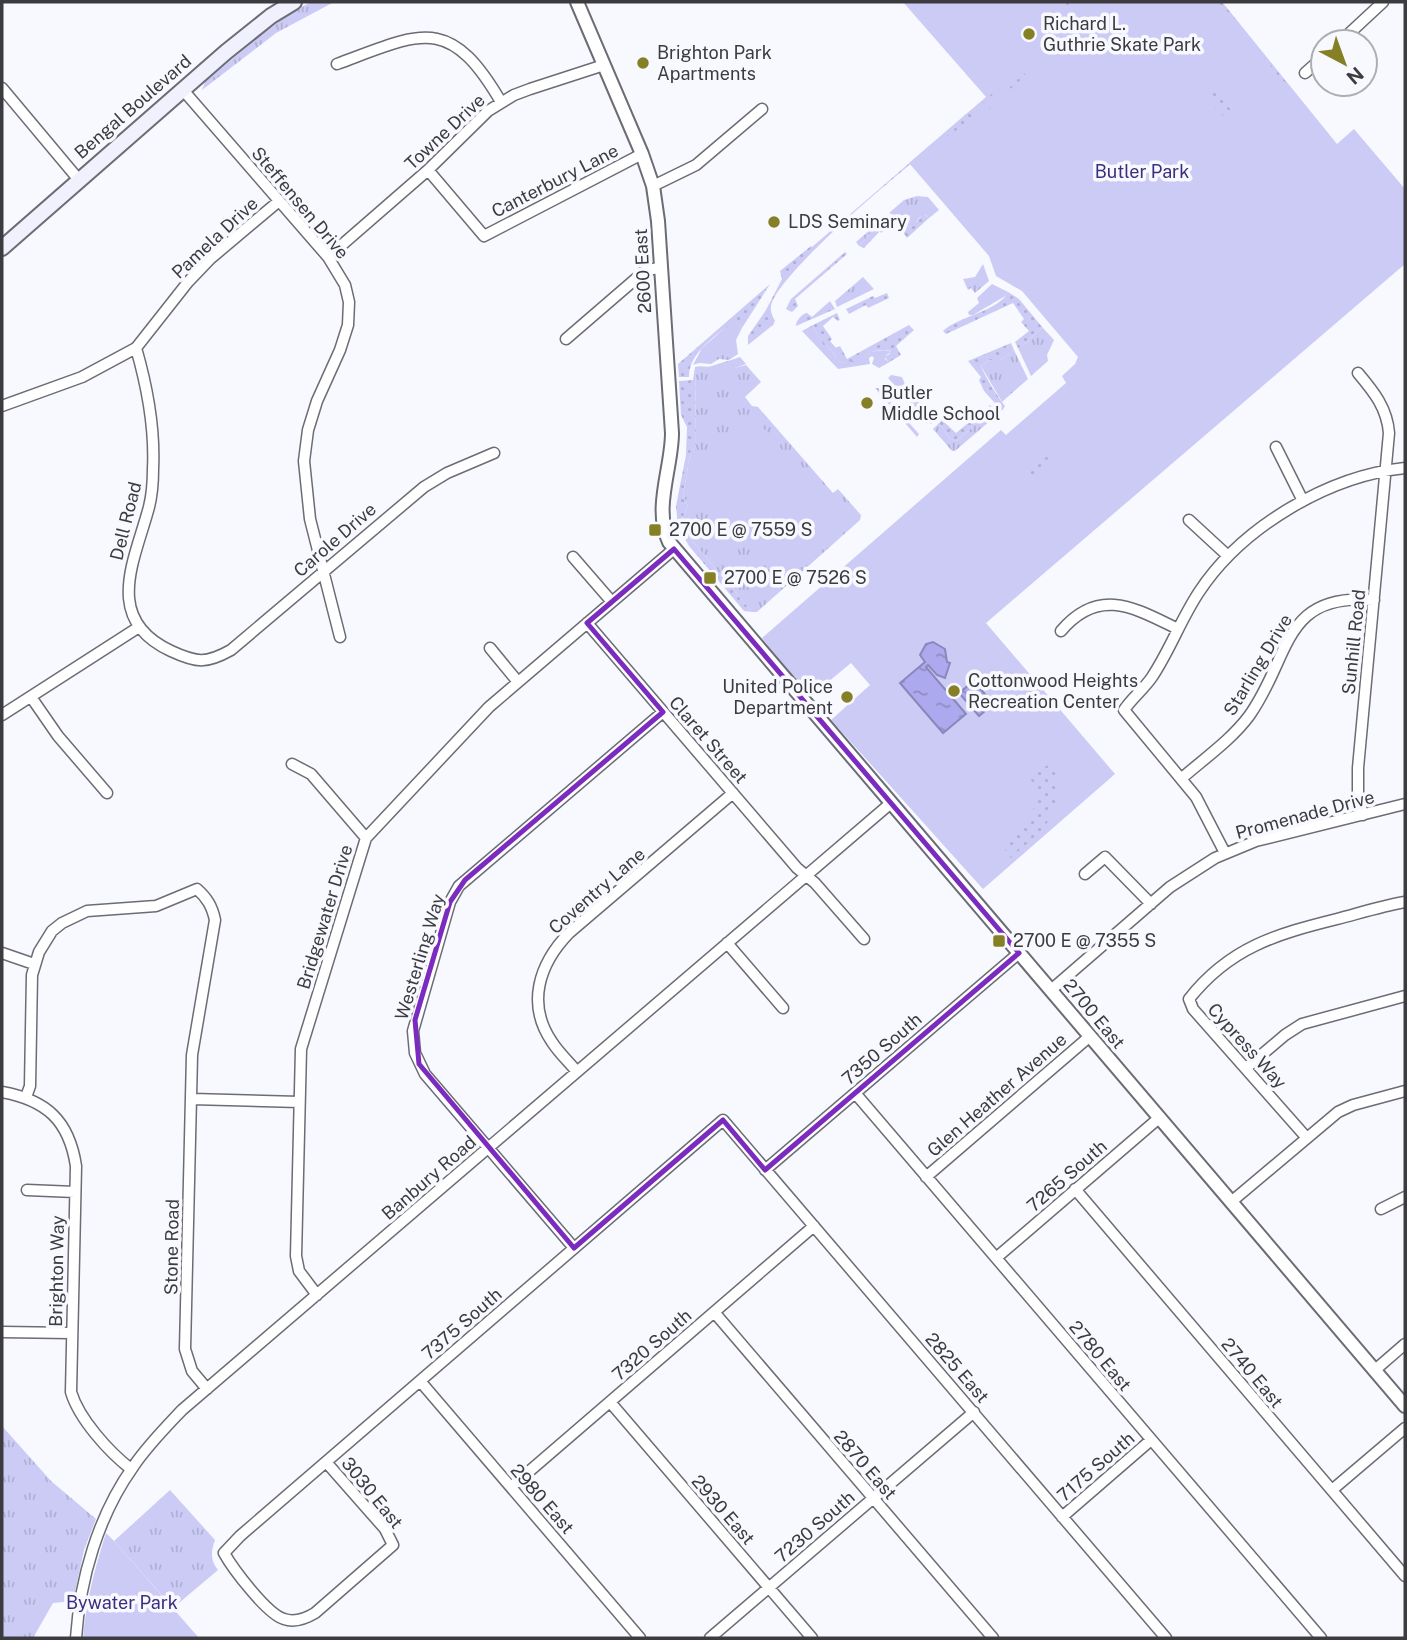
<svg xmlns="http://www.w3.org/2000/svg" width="1407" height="1640" viewBox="0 0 1407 1640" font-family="'Public Sans',sans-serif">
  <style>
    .grass { fill: url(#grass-tufts) }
    .park { fill: #cccbf6 }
    .garden { fill: url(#garden-dots) }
    .water { fill: url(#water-ripples); stroke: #8a88ba; stroke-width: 2 }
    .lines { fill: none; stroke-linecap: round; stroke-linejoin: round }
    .minor-casing { stroke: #6c6c75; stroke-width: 13 }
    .tertiary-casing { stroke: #6c6c75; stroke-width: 16 }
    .secondary-casing { stroke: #6c6c75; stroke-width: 18 }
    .minor { stroke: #fff; stroke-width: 10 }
    .tertiary { stroke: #fff; stroke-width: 12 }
    .secondary { stroke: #f1f1fe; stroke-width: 14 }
    .marked { fill: none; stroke: #7b2cbf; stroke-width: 5; stroke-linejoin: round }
    .poi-dot { fill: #857f26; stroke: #f8f8ff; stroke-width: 2.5 }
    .labels { text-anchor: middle; stroke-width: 7; stroke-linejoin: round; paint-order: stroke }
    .poi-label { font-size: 18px; fill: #3c3c40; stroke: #f8f8ff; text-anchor: start }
    .street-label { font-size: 18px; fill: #3c3c40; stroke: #f8f8ff }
    .park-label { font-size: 18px; fill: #3b2e7d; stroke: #f8f8ff }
  </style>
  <defs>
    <pattern id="grass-tufts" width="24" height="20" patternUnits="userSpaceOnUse" patternTransform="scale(1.75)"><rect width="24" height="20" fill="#cccbf6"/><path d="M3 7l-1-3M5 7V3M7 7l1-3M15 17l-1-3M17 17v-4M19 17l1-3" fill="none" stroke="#b0afd4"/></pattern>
    <pattern id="garden-dots" width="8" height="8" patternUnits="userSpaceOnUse" patternTransform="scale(1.75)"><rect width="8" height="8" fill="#cccbf6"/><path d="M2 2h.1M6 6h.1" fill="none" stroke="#b0afd4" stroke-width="1.8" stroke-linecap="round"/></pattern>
    <pattern id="water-ripples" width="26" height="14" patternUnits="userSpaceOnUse" patternTransform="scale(1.75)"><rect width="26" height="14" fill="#aca9ee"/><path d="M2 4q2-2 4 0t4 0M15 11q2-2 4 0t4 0" fill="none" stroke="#8d8bc2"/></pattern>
  </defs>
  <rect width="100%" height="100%" fill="#f8f8ff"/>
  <path class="grass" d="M 311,2 L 334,2 L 276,33 L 202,90 L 205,82 C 239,54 272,22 311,2 Z
    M 917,196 L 928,197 L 939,210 L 929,218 L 925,215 L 920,217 L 913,226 L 904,226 L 896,216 L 889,213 L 904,200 Z
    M 887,215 L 890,219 L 870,234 L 859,246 L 856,242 Z
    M 983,264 L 989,281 L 975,293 L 971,288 L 968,290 L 963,279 L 975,277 Z
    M 863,277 L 874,289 L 837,307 L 835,301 Z
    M 992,284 L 1008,292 L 1007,295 L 973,315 L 969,315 L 968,312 L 979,303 L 977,298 Z
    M 734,320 L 742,328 L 736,340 L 738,354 L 729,360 L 719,359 L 711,364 L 699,363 L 693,365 L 702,348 Z
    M 813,325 C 820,341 821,338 830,349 C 835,354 835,359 841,363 C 860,362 873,345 892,352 L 886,355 L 885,359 L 888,363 L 879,368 L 872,364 L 874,358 L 872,356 L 869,358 L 870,364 L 838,369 L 802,331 Z
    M 1043,328 L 1054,340 L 1047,355 L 1048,361 L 1031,376 L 1018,348 C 1029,344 1032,333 1043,328 Z
    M 1014,350 L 1028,379 L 1002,402 L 981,366 L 989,360 L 1001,360 Z
    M 740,357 L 746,364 L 735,368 L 746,365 L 761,382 L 745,397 L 752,406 L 758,407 L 833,493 L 838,489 L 861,515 L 860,520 L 757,612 L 752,612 L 679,525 L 688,506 L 683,495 L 691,450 L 695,448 L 696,443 L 695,367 C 701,365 706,368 712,366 C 722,362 730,361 740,357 Z
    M 891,375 L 902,377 L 908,391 L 904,396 L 888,378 Z
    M 910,393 L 916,395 L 936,419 L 931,424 L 905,397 Z
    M 994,409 L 998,414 L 955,451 L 952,451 L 933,429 L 939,423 L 950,439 L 956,441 Z
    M 2,1426 L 51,1481 L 96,1519 L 84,1550 L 73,1601 L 53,1603 L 33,1638 L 2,1638 Z
    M 170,1490 L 215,1540 C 211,1551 210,1560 218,1570 L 173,1608 L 114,1541 Z"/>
  <path class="park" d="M 903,2 L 1222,2 L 1337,144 L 1354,129 L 1405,189 L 1405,264 L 986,623 L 1115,774 L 983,889 L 831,720 L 870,685 L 851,663 L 810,697 L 762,638 L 1001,430 L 1006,435 L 1066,383 L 1062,376 L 1075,364 L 1078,357 L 1022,291 L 996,276 L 989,256 L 909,163 L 986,97 Z
    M 758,422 L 848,525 L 781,583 L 691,480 Z
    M 106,1533 L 114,1541 L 199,1638 L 83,1638 C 86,1601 95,1568 106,1533 Z"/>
  <path class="garden" d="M 1064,2 L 1071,2 L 1075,30 L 1065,30 L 1067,21 Z
    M 1215,2 L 1222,2 L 1287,83 L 1282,80 L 1271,82 L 1276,77 L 1277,73 Z
    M 1064,32 L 1074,35 L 1067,43 L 1045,62 Z
    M 1021,70 L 1026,75 L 1008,91 L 988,97 Z
    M 1213,89 L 1233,112 L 1232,117 L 1223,116 L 1205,96 Z
    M 988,100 L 992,106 C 976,120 956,129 939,142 C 908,164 776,275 771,306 C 770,312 773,317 775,321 L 773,325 L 748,345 L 748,336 L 766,310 L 782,279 L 780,271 L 811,246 L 812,247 L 971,110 L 975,114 L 984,106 L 981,102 L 985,103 Z
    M 923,214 L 929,218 L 907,238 L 891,215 C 909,222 905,237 923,214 Z
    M 890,219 L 893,223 L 881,233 L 880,231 L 864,248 L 859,246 L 870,234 Z
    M 845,252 L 847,254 L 795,299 L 798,306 L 792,312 L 786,309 L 791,299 Z
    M 770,284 L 742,328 L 734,321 C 716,336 689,352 689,377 L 679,377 L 678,364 Z
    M 1008,292 L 1019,299 L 1043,328 C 1032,333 1029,344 1018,348 L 1015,342 L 1029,331 L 1021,322 L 1024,319 L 1013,303 L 946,334 L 943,331 C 959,316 999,311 1008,292 Z
    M 887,293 L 889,298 L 868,308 L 866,305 L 849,314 L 846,309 L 873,296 L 875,298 Z
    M 830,301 L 835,309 L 796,326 C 796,320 802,314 807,313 L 812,317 Z
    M 837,313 L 840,320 L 838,321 L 833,317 L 823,326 L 832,339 L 830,341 L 836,348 L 840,346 L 847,359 L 909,325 L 914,330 L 896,346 L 901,355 L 888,363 L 885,356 L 890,354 L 891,351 C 869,346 862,363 841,363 C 835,359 835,354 830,349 C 820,338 820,341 813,325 Z
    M 1011,343 L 1014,350 L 1001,360 L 989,360 L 981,366 C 986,378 997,396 1005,406 L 1002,411 L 984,391 L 979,380 L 981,377 L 968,361 Z
    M 695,367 L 696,443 L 695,448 L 691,450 L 683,495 L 688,506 L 679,525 L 752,612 L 744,611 L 689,546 L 678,527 L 676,506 L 686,455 L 687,427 L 681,415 L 679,381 L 693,380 Z
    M 875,388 L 878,388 L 919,434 L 917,437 Z
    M 990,405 L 994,409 L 956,441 L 950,439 L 939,423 L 942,420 L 956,433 Z
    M 1051,451 C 1048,462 1038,474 1027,478 L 1021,476 Z
    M 1054,762 C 1067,814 1045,829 1009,859 L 1002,842 C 1031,829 1043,804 1029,775 Z"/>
  <path class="water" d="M 933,642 L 945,649 L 947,662 L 950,663 L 945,678 L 937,675 L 928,665 L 926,667 L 966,714 L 943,733 L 900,683 L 925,662 L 920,655 L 926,644 Z
    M 974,681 L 993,704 L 979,716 L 959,693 Z"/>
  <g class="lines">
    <defs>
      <path id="minor" d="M 1340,42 L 1383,2
        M 337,64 C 421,33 449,13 501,102
        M 1305,73 L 1323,57
        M 2,88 L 79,180
        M 183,90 L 328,257 L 345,285 L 349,302 L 348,325 L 340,350 L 317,401 L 308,430 L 304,461 L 310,519 L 340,637
        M 428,170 L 484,236 L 642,154
        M 653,186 L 696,165 L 762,109
        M 328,257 L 428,170 L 488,111 L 514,95 L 530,89 L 604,65
        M 566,339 L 646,270 L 660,268
        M 136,348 C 147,386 155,429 153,469 C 153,481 152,495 149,507 C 135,560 102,619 171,651 C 197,663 206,664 231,650 L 424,487 L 447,473 L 494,453
        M 1358,373 C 1374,392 1387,408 1389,433 L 1358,768 L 1358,795 L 1363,815
        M 2,406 L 82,377 L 136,348 L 188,282 L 210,259 L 279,201
        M 1276,447 L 1303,501
        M 1189,520 L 1228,556
        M 573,557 L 612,602
        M 587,623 L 797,868 L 815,883 L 864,939
        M 1061,631 C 1099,586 1135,608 1178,629
        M 490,648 L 518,682
        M 31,697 L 58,736 L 107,793
        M 2,715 L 139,627
        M 292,764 L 311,774 L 366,838
        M 1182,778 C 1205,758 1231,740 1249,716 C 1291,658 1281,592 1374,600
        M 1225,853 L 1196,797 L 1124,710 C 1132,698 1144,689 1152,677 C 1170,650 1181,619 1199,592 C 1242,527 1328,476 1405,468
        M 1085,874 L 1105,857 L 1151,904
        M 727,943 L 783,1008
        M 2,953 L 34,964
        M 1051,990 L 1170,887 L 1215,858 L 1256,841 L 1405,804
        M 1246,1068 L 1285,1035 L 1302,1024 L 1405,996
        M 577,1072 C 569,1062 559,1053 552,1042 C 526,1004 539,964 569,933 L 733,793
        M 2,1092 C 46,1100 69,1120 76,1166 L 71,1392 C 79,1419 109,1452 131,1469
        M 855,1093 L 1321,1638
        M 26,1097 L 30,1086 L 32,975 L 39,952 L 52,931 L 62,923 L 87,911 L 156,906 L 197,889 C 207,898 212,906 215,920 L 192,1055 L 185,1349 L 192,1371 L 207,1389
        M 192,1099 L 299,1102
        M 1306,1137 L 1193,1009 L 1189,999 C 1230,947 1277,934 1337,919 C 1360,913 1382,906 1405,902
        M 765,1170 L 1019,953
        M 926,1177 L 1089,1037
        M 1075,1189 L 1405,1576
        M 27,1190 L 75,1192
        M 1231,1202 L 1338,1112 L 1353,1105 L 1405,1091
        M 1381,1209 L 1405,1197
        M 574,1248 L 425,1074 L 415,1053 L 413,1031 L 450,902 L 459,886 L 663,712
        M 996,1258 L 1159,1118
        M 317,1295 L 299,1271 L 296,1256 L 301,1049 L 366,838 L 489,707 L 674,549
        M 714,1312 L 993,1638
        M 2,1332 L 71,1333
        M 1375,1370 L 1405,1344
        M 420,1381 L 640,1638
        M 610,1402 L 812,1638
        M 326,1462 L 385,1529 L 393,1545 L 315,1613 C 305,1619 295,1623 284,1619 C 267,1614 233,1569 224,1553 L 240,1536 L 723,1120 L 1166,1638
        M 511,1487 L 814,1226
        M 1332,1490 L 1405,1428
        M 1062,1517 L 1151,1440
        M 76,1638 C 80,1579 98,1516 133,1467 C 147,1446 165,1428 182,1410 L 891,803
        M 710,1638 L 974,1412"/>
      <path id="tertiary" d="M 577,2 L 642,154 L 653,186 L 658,221 L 672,433 C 672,468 653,508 669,542 L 1405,1406"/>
      <path id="secondary" d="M 2,248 L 226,52 L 271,16 L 294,2"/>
    </defs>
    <use href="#minor" class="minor-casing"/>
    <use href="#tertiary" class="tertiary-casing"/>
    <use href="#secondary" class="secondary-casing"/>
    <use href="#minor" class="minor"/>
    <use href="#tertiary" class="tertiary"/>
    <use href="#secondary" class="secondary"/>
  </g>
  <path class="marked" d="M 674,549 L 1019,953 L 765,1170 L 723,1120 L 574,1248 L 419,1064 L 415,1020 L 450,902 L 465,880 L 663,712 L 587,623 Z"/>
  <g class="poi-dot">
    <circle cx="1029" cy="34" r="7"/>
    <circle cx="643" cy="63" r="7"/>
    <circle cx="774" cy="222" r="7"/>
    <circle cx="867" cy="403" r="7"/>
    <rect x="648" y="523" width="14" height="14" rx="3.5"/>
    <rect x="703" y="571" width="14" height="14" rx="3.5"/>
    <circle cx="954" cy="691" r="7"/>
    <circle cx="847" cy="697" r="7"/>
    <rect x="992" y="934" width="14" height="14" rx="3.5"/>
  </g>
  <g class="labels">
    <g class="poi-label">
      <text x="1043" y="30">Richard L.<tspan x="1043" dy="21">Guthrie Skate Park</tspan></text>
      <text x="657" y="59">Brighton Park<tspan x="657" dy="21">Apartments</tspan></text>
      <text x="788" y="228">LDS Seminary</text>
      <text x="881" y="399">Butler<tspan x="881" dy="21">Middle School</tspan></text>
      <text x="669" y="536">2700 E @ 7559 S</text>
      <text x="724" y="584">2700 E @ 7526 S</text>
      <text x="968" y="687">Cottonwood Heights<tspan x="968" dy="21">Recreation Center</tspan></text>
      <text x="833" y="693" text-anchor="end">United Police<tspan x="833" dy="21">Department</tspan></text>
      <text x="1013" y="947">2700 E @ 7355 S</text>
    </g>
    <g class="street-label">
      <text transform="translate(133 107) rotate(-41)" y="6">Bengal Boulevard</text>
      <text transform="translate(445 132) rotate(-43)" y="6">Towne Drive</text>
      <text transform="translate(555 181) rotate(-27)" y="6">Canterbury Lane</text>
      <text transform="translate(300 203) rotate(50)" y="6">Steffensen Drive</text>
      <text transform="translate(215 238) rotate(-43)" y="6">Pamela Drive</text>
      <text transform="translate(643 271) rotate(-93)" y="6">2600 East</text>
      <text transform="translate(126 521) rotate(-76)" y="6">Dell Road</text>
      <text transform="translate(335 540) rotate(-41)" y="6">Carole Drive</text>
      <text transform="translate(1354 642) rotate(-84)" y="6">Sunhill Road</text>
      <text transform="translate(1258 665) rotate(-59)" y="6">Starling Drive</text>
      <text transform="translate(708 740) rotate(49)" y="6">Claret Street</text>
      <text transform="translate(1305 815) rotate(-15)" y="6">Promenade Drive</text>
      <text transform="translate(597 891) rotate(-41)" y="6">Coventry Lane</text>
      <text transform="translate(325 917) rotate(-73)" y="6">Bridgewater Drive</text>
      <text transform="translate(420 957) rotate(-73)" y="6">Westerling Way</text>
      <text transform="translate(1094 1014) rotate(50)" y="6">2700 East</text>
      <text transform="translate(1247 1046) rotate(48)" y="6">Cypress Way</text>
      <text transform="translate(882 1049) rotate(-41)" y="6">7350 South</text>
      <text transform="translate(997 1095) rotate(-41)" y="6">Glen Heather Avenue</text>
      <text transform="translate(1067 1176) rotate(-41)" y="6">7265 South</text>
      <text transform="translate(429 1178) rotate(-41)" y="6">Banbury Road</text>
      <text transform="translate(172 1247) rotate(-89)" y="6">Stone Road</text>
      <text transform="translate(57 1271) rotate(-89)" y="6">Brighton Way</text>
      <text transform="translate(462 1324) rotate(-41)" y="6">7375 South</text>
      <text transform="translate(652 1345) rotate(-41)" y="6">7320 South</text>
      <text transform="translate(1100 1356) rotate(50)" y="6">2780 East</text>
      <text transform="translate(957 1368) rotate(49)" y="6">2825 East</text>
      <text transform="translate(1252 1373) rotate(50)" y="6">2740 East</text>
      <text transform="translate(865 1465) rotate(49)" y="6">2870 East</text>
      <text transform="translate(1096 1467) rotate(-41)" y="6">7175 South</text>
      <text transform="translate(372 1493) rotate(51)" y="6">3030 East</text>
      <text transform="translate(542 1499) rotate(49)" y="6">2980 East</text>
      <text transform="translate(723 1510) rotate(49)" y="6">2930 East</text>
      <text transform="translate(815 1527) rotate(-41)" y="6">7230 South</text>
    </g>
    <g class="park-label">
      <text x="1142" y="178">Butler Park</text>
      <text x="122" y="1609">Bywater Park</text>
    </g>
  </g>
  <rect width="1407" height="1640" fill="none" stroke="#3c3c40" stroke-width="7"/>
  <g transform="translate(1344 63) rotate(139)"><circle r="33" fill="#f8f8ff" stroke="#adadb3" stroke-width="2"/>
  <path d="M0-5L12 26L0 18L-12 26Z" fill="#857f26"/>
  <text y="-10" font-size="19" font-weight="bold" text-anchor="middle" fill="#3c3c40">N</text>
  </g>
</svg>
